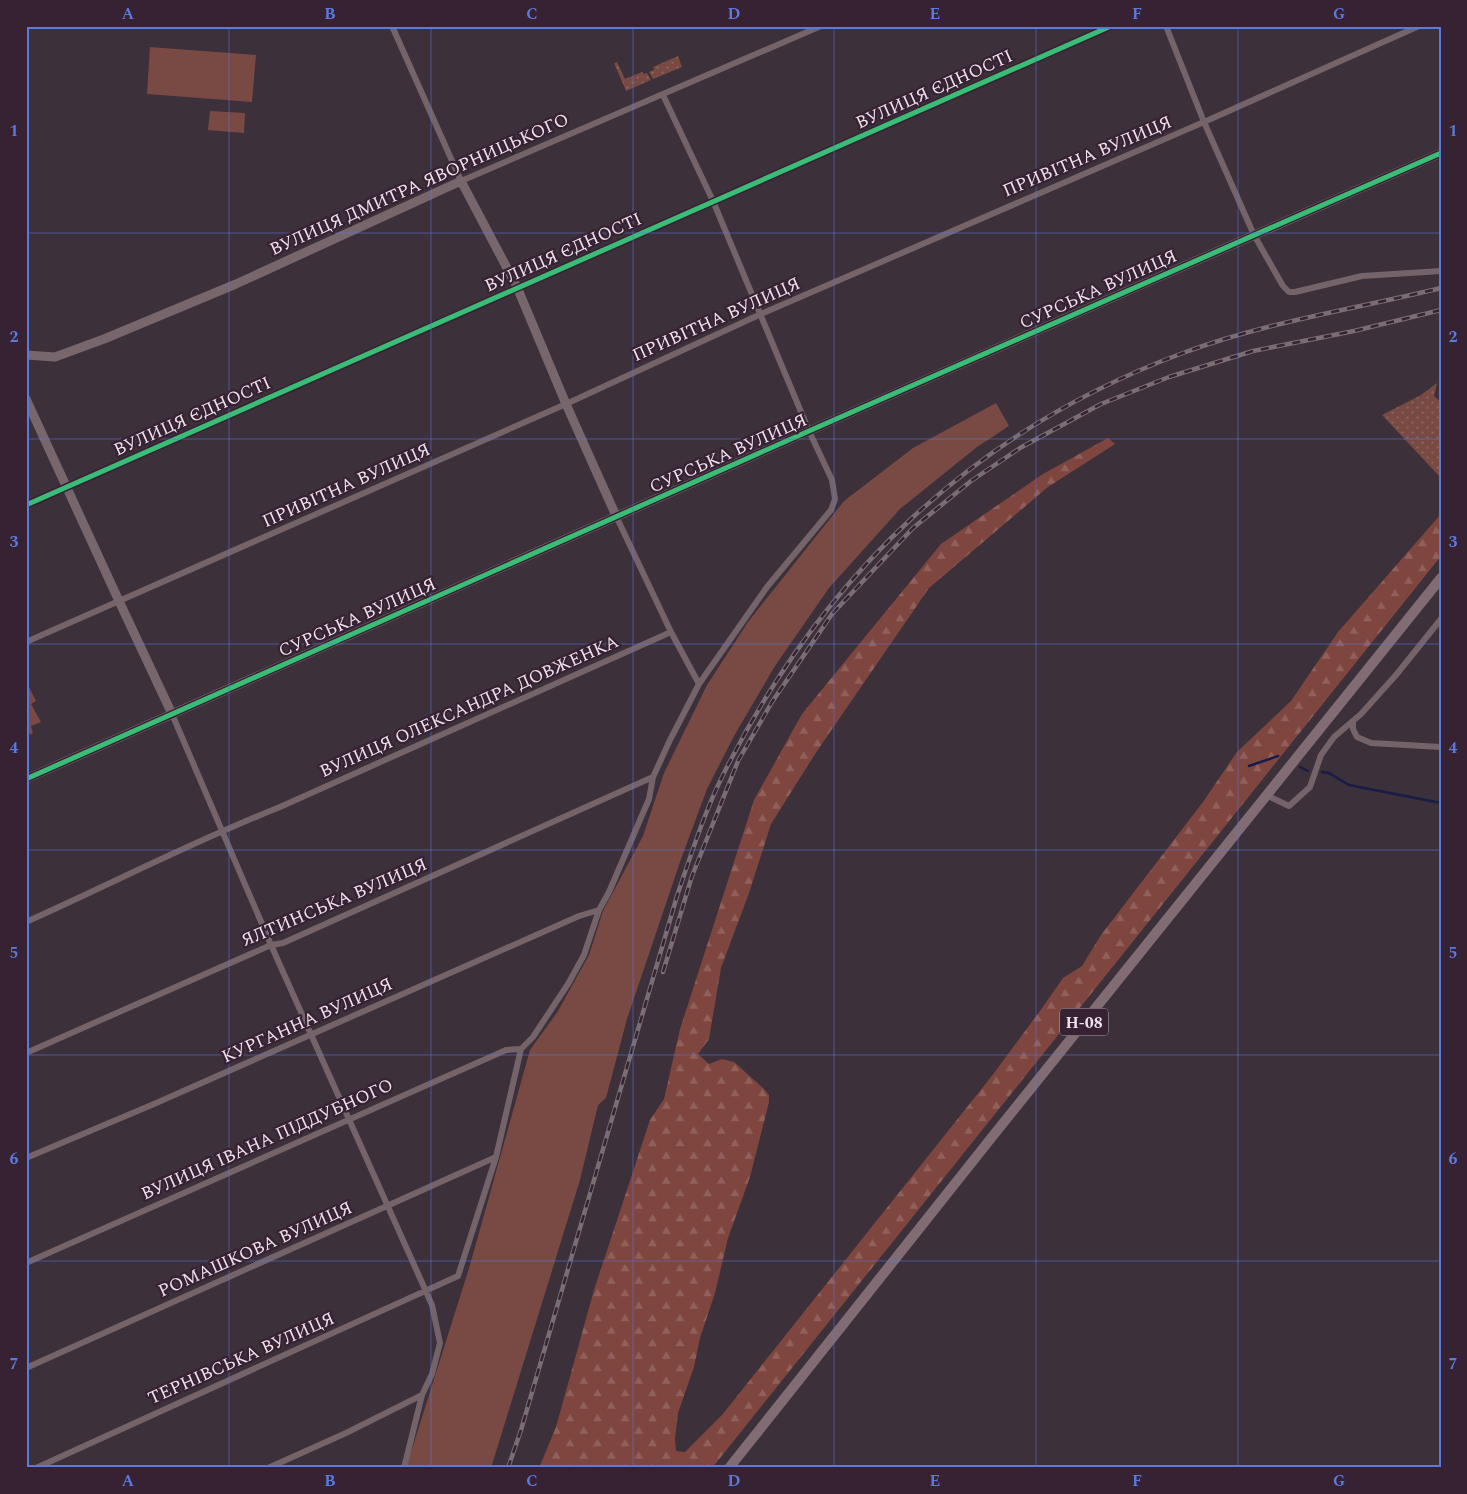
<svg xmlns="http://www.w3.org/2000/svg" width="1467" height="1494" viewBox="0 0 1467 1494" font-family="Spectral,serif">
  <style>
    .grass { fill: url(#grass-dots) }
    .forest { fill: url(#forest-firs) }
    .garden { fill: #794a44 }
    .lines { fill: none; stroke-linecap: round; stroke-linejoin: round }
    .stream { stroke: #181c48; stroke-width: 2.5 }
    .street { stroke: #74646a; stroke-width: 6 }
    .secondary { stroke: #78666d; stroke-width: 9 }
    .primary { stroke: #816c74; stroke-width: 10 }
    .rail-casing { stroke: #7a6e75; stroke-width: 4.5 }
    .rail { stroke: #362233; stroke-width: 2.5; stroke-dasharray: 8; stroke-linecap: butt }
    .cycleway-casing { stroke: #362233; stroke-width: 8 }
    .cycleway { stroke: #3abd76; stroke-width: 5 }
    .grid { fill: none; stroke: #5c7ade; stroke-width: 1; stroke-opacity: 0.55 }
    .labels { text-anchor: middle; stroke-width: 4.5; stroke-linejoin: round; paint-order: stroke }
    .shield { fill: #362233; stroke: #b8a8b4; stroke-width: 1 }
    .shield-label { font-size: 16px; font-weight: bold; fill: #efe1ec }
    .street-label { font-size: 18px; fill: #efe1ec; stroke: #362233 }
    .neatline { fill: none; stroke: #5c7ade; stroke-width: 2 }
    .grid-label { font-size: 16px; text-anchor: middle; font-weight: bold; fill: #5c7ade }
  </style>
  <defs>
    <pattern id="grass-dots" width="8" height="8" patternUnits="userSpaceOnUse" patternTransform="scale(1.25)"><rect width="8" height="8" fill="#794a44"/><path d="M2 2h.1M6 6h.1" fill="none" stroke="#8c645f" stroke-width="1.8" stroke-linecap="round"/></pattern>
    <pattern id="forest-firs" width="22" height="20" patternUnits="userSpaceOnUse" patternTransform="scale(1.25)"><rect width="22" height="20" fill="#7e463f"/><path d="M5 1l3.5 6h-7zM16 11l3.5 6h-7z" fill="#91605b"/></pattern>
  </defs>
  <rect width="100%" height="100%" fill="#3c303a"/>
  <path class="grass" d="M 678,56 L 682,67 L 653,79 L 649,72 L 654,70 L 653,67 Z
    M 617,62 L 625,79 L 642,72 L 644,74 L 647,73 L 651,80 L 626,91 L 614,63 Z
    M 1437,383 L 1434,396 L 1441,402 L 1441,478 L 1382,415 L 1421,395 Z"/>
  <path class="forest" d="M 1108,438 L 1115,444 L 1048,487 L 929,588 L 817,751 L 771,824 L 749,893 L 721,968 L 709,1039 L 698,1054 L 709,1064 L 722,1059 L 734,1062 L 764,1089 L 769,1095 L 769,1102 L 750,1177 L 728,1238 L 715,1293 L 700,1338 L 694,1367 L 678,1413 L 675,1439 L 676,1451 L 685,1452 L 722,1415 L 991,1077 L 1040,1011 L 1063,978 L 1082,966 L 1101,935 L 1203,802 L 1237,752 L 1291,701 L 1338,632 L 1441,514 L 1441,556 L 712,1468 L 539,1468 L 556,1427 L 594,1290 L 650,1120 L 664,1099 L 680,1029 L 754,800 L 802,714 L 941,544 L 1043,474 Z"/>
  <path class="garden" d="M 150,47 L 256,55 L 252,102 L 147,94 Z
    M 210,111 L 245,113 L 244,133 L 208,130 Z
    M 996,403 L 1009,426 L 977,447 L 900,509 L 829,588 L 775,666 L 734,736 L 707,789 L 681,859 L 627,1019 L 606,1098 L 598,1105 L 580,1180 L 491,1468 L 406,1468 L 470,1265 L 530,1050 L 558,1011 L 589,955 L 603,911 L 643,836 L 664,773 L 707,685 L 748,622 L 844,501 L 913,448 Z
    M 29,687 L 36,701 L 31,704 L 41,722 L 31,726 L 33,733 L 30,735 L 26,724 L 26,688 Z"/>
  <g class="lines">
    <path class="stream" d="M 1249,766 L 1278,756
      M 1300,767 L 1308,771
      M 1322,772 L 1329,773 L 1349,785 L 1441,803"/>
    <path class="street" d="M 392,26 L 461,181 L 821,26
      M 1166,26 L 1204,122 L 1254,235 L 1283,286 L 1289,292 L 1295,292 L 1362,276 L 1441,271
      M 26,505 L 1111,26
      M 617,518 L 671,632
      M 26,642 L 566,404 L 761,314 L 1204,122 L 1419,26
      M 172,714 L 271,945 L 432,1305 L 440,1343 L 432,1374 L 422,1395 L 404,1468
      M 1353,721 L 1353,729 L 1357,737 L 1371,743 L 1441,747
      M 1266,795 L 1289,806 L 1310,787 L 1321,755 L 1334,737 L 1361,714 L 1396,675 L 1441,619
      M 26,922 C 111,884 194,841 280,807 L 671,632 L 699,684 L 767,587 L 831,510 L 835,499 L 832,480 L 809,431 L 713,201 L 663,95
      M 26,1053 L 271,945 L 283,943 L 653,777
      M 26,1158 L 154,1104 L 579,916 L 599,910
      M 26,1263 L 506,1050 L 521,1049
      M 26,1368 L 496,1157
      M 36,1468 L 458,1276 L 496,1157 L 521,1049 L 533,1037 L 568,984 L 584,955 L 599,910 L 609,892 L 649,799 L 653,777 L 670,740 L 699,684
      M 268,1468 L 346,1433 L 422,1395"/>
    <path class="secondary" d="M 26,355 L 55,357 L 104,339 L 236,284 L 461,181 L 517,287 L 566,404 L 617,518
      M 26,399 L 119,601 L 172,714
      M 26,779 L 809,431 L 1441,153"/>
    <path class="primary" d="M 729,1468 L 992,1137 L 1441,578"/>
    <defs>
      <path id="rail" d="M 663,972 L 692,876 L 738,761 L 772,702 L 832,614 L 913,528 L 971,481 L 1020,448 L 1101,404 L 1169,377 L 1253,351 L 1354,331 L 1441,310
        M 508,1468 L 521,1430 L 677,896 C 691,855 704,813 723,775 C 822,576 974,430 1183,353 C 1266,322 1355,309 1441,288"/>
    </defs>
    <use href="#rail" class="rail-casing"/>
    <use href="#rail" class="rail"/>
    <defs>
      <path id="cycleway" d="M 26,505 L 1111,26
        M 26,779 L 809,431 L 1441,153"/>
    </defs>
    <use href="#cycleway" class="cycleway-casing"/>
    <use href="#cycleway" class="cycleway"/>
  </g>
  <path class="grid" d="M 229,26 L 229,1468M 431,26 L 431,1468M 633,26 L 633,1468M 834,26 L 834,1468M 1036,26 L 1036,1468M 1238,26 L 1238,1468M 26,233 L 1441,233M 26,439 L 1441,439M 26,644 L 1441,644M 26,850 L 1441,850M 26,1055 L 1441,1055M 26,1261 L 1441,1261"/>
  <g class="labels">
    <rect class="shield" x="1060" y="1008.5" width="48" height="27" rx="4"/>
    <g class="shield-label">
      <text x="1084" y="1028">Н-08</text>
    </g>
    <g class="street-label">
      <text transform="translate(934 89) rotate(-24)" y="6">ВУЛИЦЯ ЄДНОСТІ</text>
      <text transform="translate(1087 156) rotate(-23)" y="6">ПРИВІТНА ВУЛИЦЯ</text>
      <text transform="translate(419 184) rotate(-24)" y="6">ВУЛИЦЯ ДМИТРА ЯВОРНИЦЬКОГО</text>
      <text transform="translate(563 252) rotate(-24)" y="6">ВУЛИЦЯ ЄДНОСТІ</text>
      <text transform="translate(1098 289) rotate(-24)" y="6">СУРСЬКА ВУЛИЦЯ</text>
      <text transform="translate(716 319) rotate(-24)" y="6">ПРИВІТНА ВУЛИЦЯ</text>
      <text transform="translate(192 416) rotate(-24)" y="6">ВУЛИЦЯ ЄДНОСТІ</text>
      <text transform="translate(728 453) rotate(-24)" y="6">СУРСЬКА ВУЛИЦЯ</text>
      <text transform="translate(346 485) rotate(-24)" y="6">ПРИВІТНА ВУЛИЦЯ</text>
      <text transform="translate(357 617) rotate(-24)" y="6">СУРСЬКА ВУЛИЦЯ</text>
      <text transform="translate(469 706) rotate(-24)" y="6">ВУЛИЦЯ ОЛЕКСАНДРА ДОВЖЕНКА</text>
      <text transform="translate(334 902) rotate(-23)" y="6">ЯЛТИНСЬКА ВУЛИЦЯ</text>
      <text transform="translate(307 1020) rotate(-24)" y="6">КУРГАННА ВУЛИЦЯ</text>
      <text transform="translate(267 1139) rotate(-24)" y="6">ВУЛИЦЯ ІВАНА ПІДДУБНОГО</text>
      <text transform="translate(255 1249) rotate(-24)" y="6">РОМАШКОВА ВУЛИЦЯ</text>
      <text transform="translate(241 1358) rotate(-24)" y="6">ТЕРНІВСЬКА ВУЛИЦЯ</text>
    </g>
  </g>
  <rect width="1467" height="1494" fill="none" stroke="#362233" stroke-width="55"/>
  <rect x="28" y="28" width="1412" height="1438" class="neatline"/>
  <g class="grid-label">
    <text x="128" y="19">A</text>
    <text x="330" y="19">B</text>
    <text x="532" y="19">C</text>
    <text x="734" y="19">D</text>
    <text x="935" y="19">E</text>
    <text x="1137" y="19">F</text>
    <text x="1339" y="19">G</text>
    <text x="14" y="136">1</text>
    <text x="1453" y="136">1</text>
    <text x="14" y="342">2</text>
    <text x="1453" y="342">2</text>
    <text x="14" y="547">3</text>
    <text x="1453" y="547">3</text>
    <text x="14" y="753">4</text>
    <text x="1453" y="753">4</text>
    <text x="14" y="958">5</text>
    <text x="1453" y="958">5</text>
    <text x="14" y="1164">6</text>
    <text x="1453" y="1164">6</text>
    <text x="14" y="1369">7</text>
    <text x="1453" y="1369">7</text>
    <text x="128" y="1486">A</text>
    <text x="330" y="1486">B</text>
    <text x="532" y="1486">C</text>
    <text x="734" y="1486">D</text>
    <text x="935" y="1486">E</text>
    <text x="1137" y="1486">F</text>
    <text x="1339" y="1486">G</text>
  </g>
</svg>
